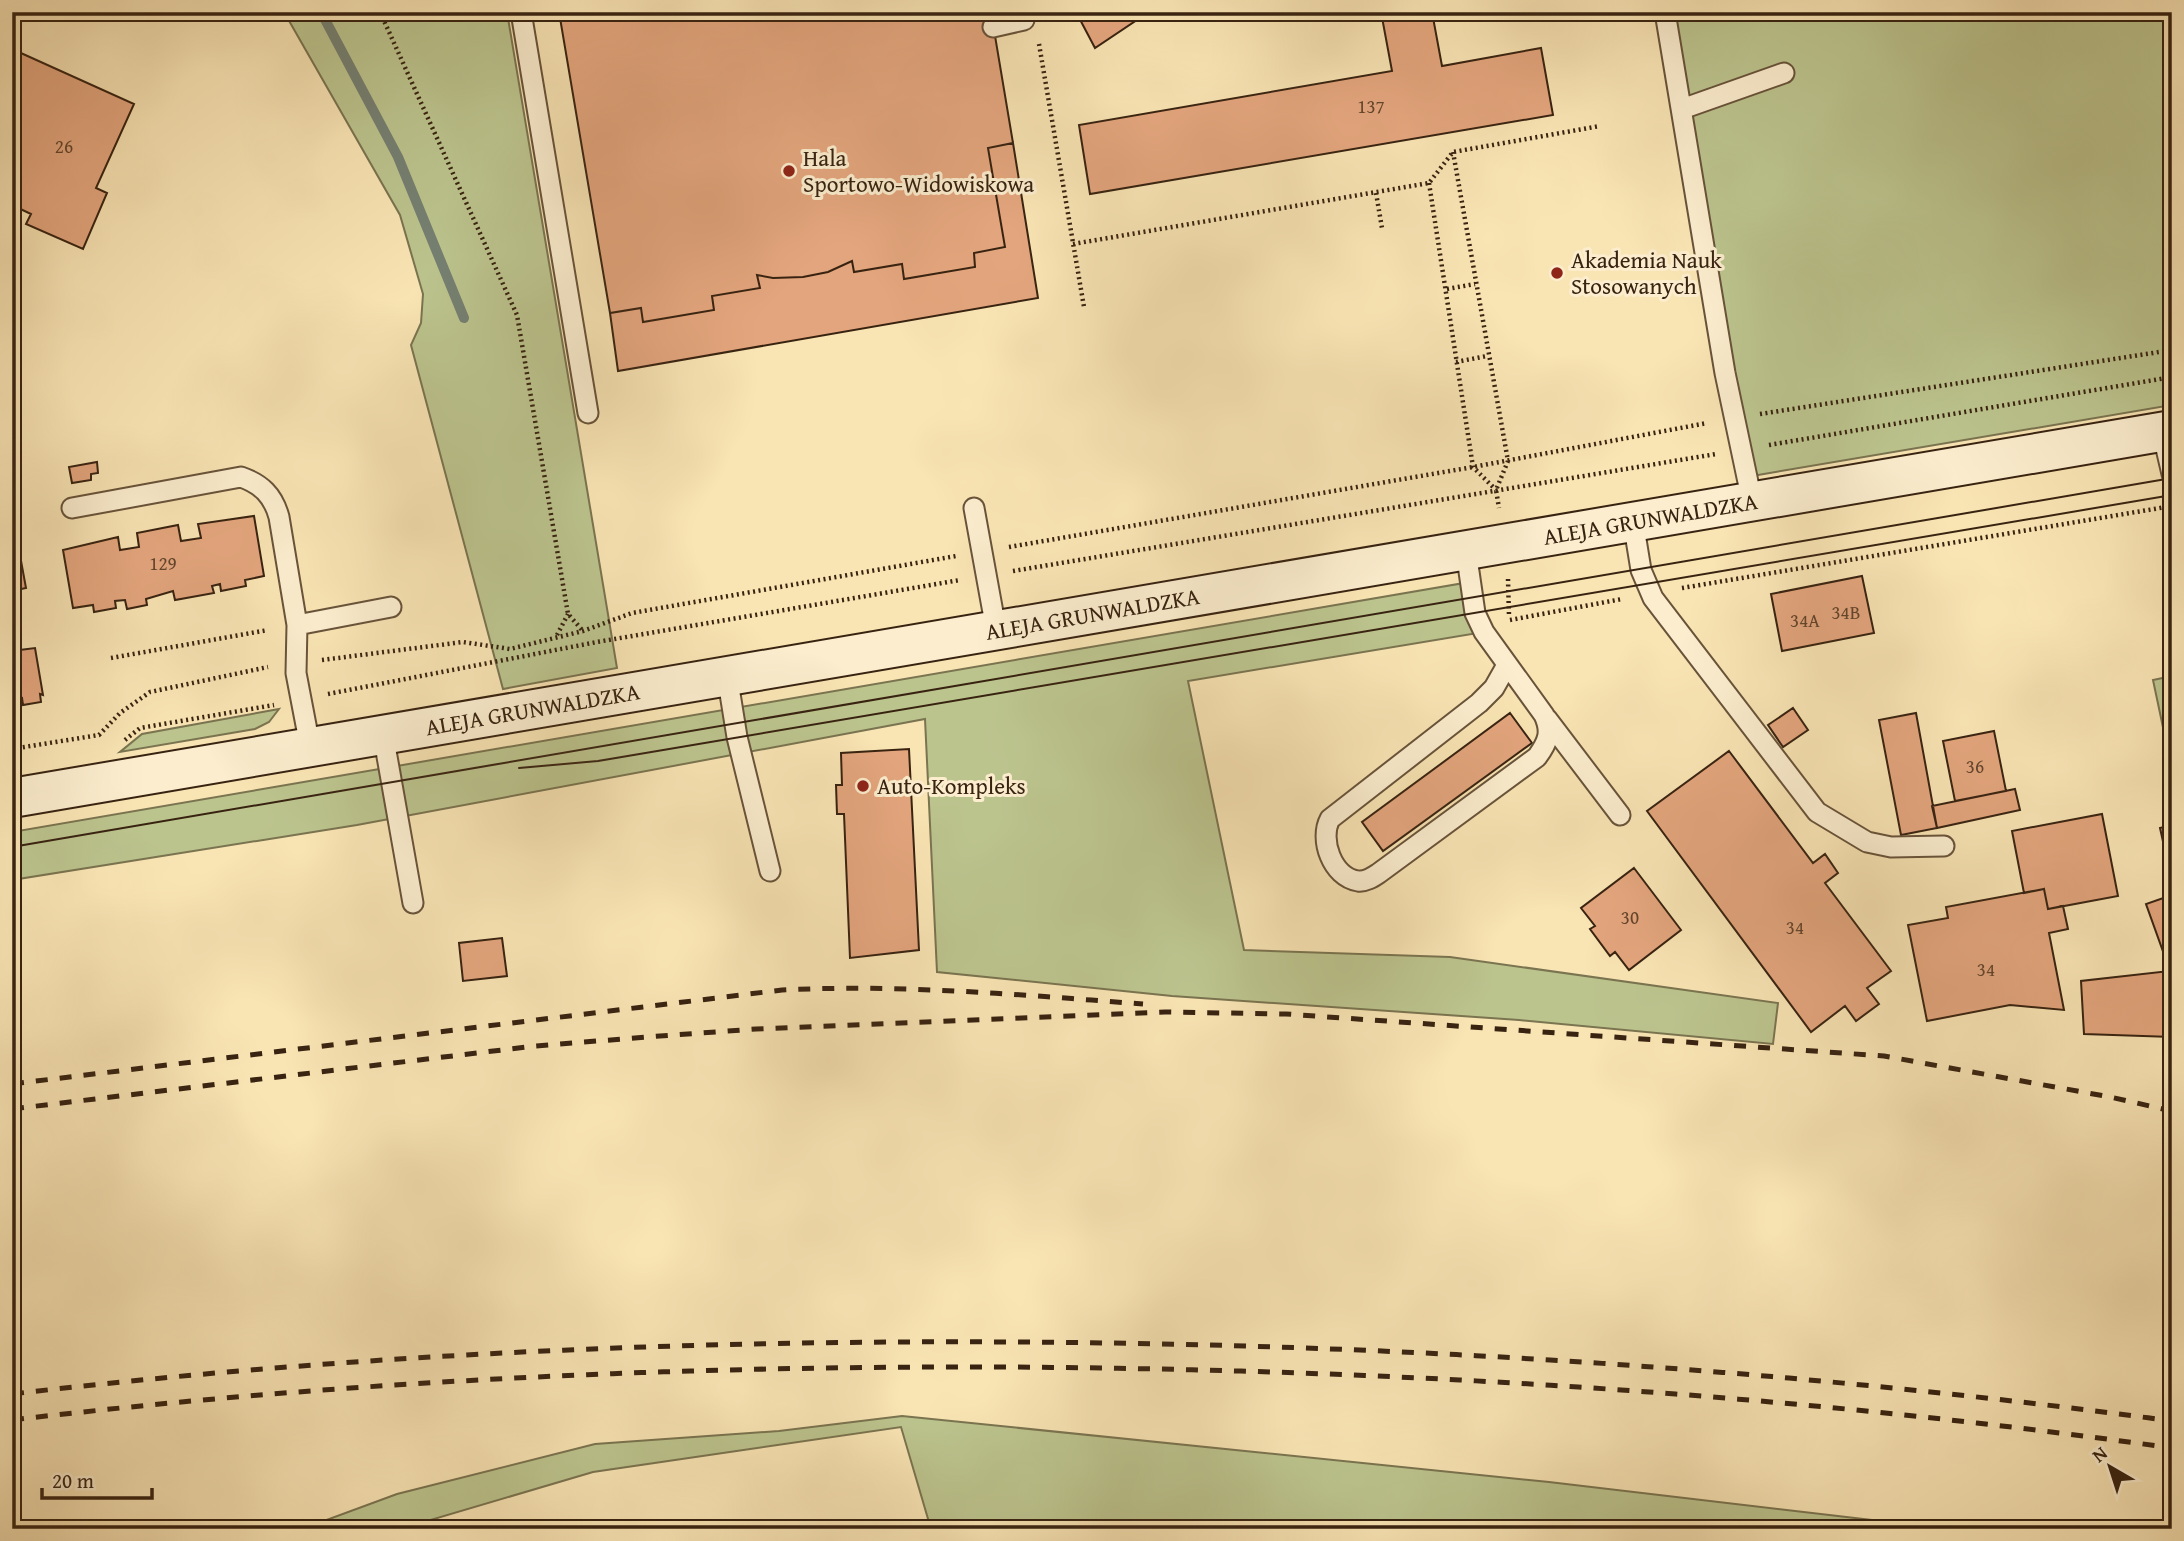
<svg xmlns="http://www.w3.org/2000/svg" width="2184" height="1541" viewBox="0 0 2184 1541" font-family="'Gentium Book Plus',serif">
  <style>
    .green { fill: #bcc48e; stroke: #7a7450; stroke-width: 2 }
    .lines { fill: none; stroke-linecap: round; stroke-linejoin: round }
    .stream { stroke: #758072; stroke-width: 10 }
    .building { fill: #e3a57d; stroke: #382311; stroke-width: 2 }
    .lane-casing { stroke: #68533a; stroke-width: 23 }
    .secondary-casing { stroke: #382311; stroke-width: 42 }
    .path { stroke: #382311; stroke-width: 4.5; stroke-dasharray: 2 3.5; stroke-linecap: butt }
    .lane { stroke: #fbedce; stroke-width: 19 }
    .secondary { stroke: #fbedce; stroke-width: 38 }
    .tram { stroke: #382311; stroke-width: 2 }
    .rail { stroke: #382311; stroke-width: 5; stroke-dasharray: 12 12; stroke-linecap: butt }
    .poi-dot { fill: #8f2418; stroke: #fbedce; stroke-width: 2.5 }
    .labels { text-anchor: middle; stroke-width: 6; stroke-linejoin: round; paint-order: stroke }
    .number-label { font-size: 19px; fill: #63442c }
    .poi-label { font-size: 23px; fill: #382311; stroke: #fbedce; text-anchor: start }
    .street-label { font-size: 23px; fill: #382311; stroke: #fbedce }
  </style>
  <rect width="100%" height="100%" fill="#f9e4b4"/>
  <filter id="stains"><feTurbulence type="fractalNoise" baseFrequency=".00286" numOctaves="4"/><feColorMatrix values="0 0 0 0 .2 0 0 0 0 .09 0 0 0 0 .02 0 0 0 .5 -.17"/></filter>
  <radialGradient id="worn" r=".72"><stop offset=".6" stop-color="#630" stop-opacity="0"/><stop offset="1" stop-color="#630" stop-opacity=".3"/></radialGradient>
  <path class="green" d="M 284,12 L 507,12 L 617,668 L 503,689 L 411,345 L 421,323 L 423,294 L 400,215 Z
    M 1665,12 L 2172,12 L 2172,405 L 1746,477 Z
    M 1470,582 L 1484,632 L 1188,681 L 1244,950 L 1450,957 L 1778,1003 L 1773,1044 L 1519,1020 L 1172,996 L 937,972 L 925,719 L 357,825 L 12,880 L 12,832 Z
    M 2172,676 L 2172,770 L 2153,680 Z
    M 279,709 L 269,722 L 255,729 L 120,752 L 142,734 Z
    M 902,1416 L 1549,1482 L 1949,1529 L 931,1529 L 901,1427 L 593,1472 L 400,1529 L 302,1529 L 397,1494 L 595,1444 L 779,1431 Z"/>
  <g class="lines">
    <path class="stream" d="M 321,12 L 398,157 L 464,318"/>
  </g>
  <path class="building" d="M 559,12 L 991,12 L 1013,143 L 988,148 L 1005,247 L 974,253 L 975,267 L 904,279 L 902,264 L 854,272 L 852,261 L 828,272 L 803,277 L 773,278 L 757,275 L 760,288 L 712,296 L 714,310 L 643,322 L 641,308 L 610,313 Z
    M 1076,12 L 1174,12 L 1140,18 L 1095,48 Z
    M 1381,12 L 1432,12 L 1442,66 L 1541,48 L 1553,115 L 1090,194 L 1079,125 L 1392,71 Z
    M 12,49 L 134,104 L 96,188 L 107,193 L 83,249 L 26,224 L 31,214 L 12,205 Z
    M 1013,143 L 1038,298 L 618,371 L 610,313 L 641,308 L 643,322 L 714,310 L 712,296 L 760,288 L 757,275 L 773,278 L 803,277 L 828,272 L 852,261 L 854,272 L 902,264 L 904,279 L 975,267 L 974,253 L 1005,247 L 988,148 Z
    M 97,462 L 98,473 L 91,474 L 91,480 L 72,483 L 69,467 Z
    M 254,516 L 264,576 L 245,580 L 246,586 L 221,591 L 220,584 L 212,586 L 214,593 L 175,600 L 173,591 L 146,599 L 147,605 L 127,609 L 125,600 L 115,601 L 116,608 L 94,612 L 93,605 L 73,608 L 63,550 L 118,537 L 120,550 L 139,547 L 137,533 L 178,525 L 181,541 L 201,538 L 198,524 Z
    M 17,539 L 26,588 L 12,591 L 12,540 Z
    M 1862,576 L 1874,633 L 1782,651 L 1771,594 Z
    M 35,648 L 43,695 L 40,694 L 41,702 L 23,705 L 22,698 L 12,700 L 12,651 Z
    M 1793,708 L 1808,730 L 1783,747 L 1768,725 Z
    M 1510,713 L 1532,743 L 1383,851 L 1362,822 Z
    M 1916,713 L 1937,828 L 1901,835 L 1879,720 Z
    M 1994,731 L 2006,791 L 1955,801 L 1943,741 Z
    M 909,749 L 919,950 L 850,958 L 844,814 L 837,814 L 836,785 L 842,785 L 841,753 Z
    M 1729,751 L 1813,863 L 1825,854 L 1838,873 L 1825,883 L 1891,971 L 1867,988 L 1879,1004 L 1856,1021 L 1845,1006 L 1811,1032 L 1647,811 Z
    M 2015,789 L 2020,810 L 1937,828 L 1932,806 Z
    M 2102,814 L 2118,896 L 2048,909 L 2044,889 L 2024,893 L 2012,831 Z
    M 2172,825 L 2172,882 L 2160,828 Z
    M 1634,868 L 1681,930 L 1629,970 L 1615,952 L 1610,956 L 1590,929 L 1595,926 L 1581,908 Z
    M 2044,889 L 2048,909 L 2063,906 L 2068,929 L 2049,933 L 2064,1010 L 2010,1005 L 1927,1021 L 1908,925 L 1948,918 L 1946,907 Z
    M 2172,895 L 2172,1037 L 2084,1034 L 2081,981 L 2170,971 L 2146,904 Z
    M 502,938 L 507,976 L 463,981 L 459,943 Z"/>
  <g class="lines">
    <defs>
      <path id="lane" d="M 521,12 L 588,413
        M 1665,12 L 1725,373 L 1752,501
        M 993,27 L 1024,20 L 1023,12
        M 1682,109 L 1784,73
        M 2162,431 L 2172,474
        M 72,508 L 241,477 C 261,484 273,495 279,517 L 297,625 L 296,673 L 310,746
        M 974,508 L 996,629
        M 1633,521 L 1641,570 L 1653,598 L 1817,812 L 1867,842 L 1891,847 L 1944,846
        M 1466,551 L 1475,613 L 1484,632 L 1544,715 C 1552,732 1548,742 1537,757 L 1379,873 C 1373,877 1366,882 1358,881 C 1332,877 1319,839 1330,819 L 1479,703 L 1494,688 L 1507,665
        M 297,625 L 391,607
        M 727,675 L 737,737 L 770,871
        M 1547,719 L 1620,815
        M 383,734 L 413,903"/>
      <g id="secondary">
        <path id="s1" d="M 12,798 L 2172,430"/>
      </g>
    </defs>
    <use href="#lane" class="lane-casing"/>
    <use href="#secondary" class="secondary-casing"/>
    <path class="path" d="M 380,12 L 517,315 L 568,614 L 583,631
      M 1039,44 L 1084,307
      M 1453,152 L 1508,461 L 1496,490 L 1499,508
      M 1429,183 L 1473,467 L 1496,490
      M 1376,193 L 1382,228
      M 1073,244 L 1429,183 L 1453,152 L 1600,126
      M 1447,289 L 1475,284
      M 1456,362 L 1487,356
      M 1760,414 L 2172,350
      M 1769,445 L 2172,377
      M 1009,547 L 1473,467 L 1707,423
      M 1013,571 L 1716,454
      M 1508,579 L 1509,616
      M 1682,588 L 2172,506
      M 1510,620 L 1622,599
      M 557,635 L 568,614
      M 111,658 L 268,630
      M 322,660 L 463,642 L 510,649 L 583,631 L 632,613 L 956,556
      M 328,694 L 597,642 L 960,580
      M 125,740 L 140,728 L 274,705
      M 12,749 L 99,735 L 120,713 L 150,692 L 268,667"/>
    <use href="#lane" class="lane"/>
    <use href="#secondary" class="secondary"/>
    <path class="tram" d="M 519,768 L 598,761 L 2172,495
      M 12,847 L 2172,478"/>
    <path class="rail" d="M 12,1084 L 782,990 C 903,984 1023,995 1143,1004
      M 12,1109 L 535,1046 L 647,1037 L 756,1029 L 1165,1012 L 1286,1014 L 1884,1056 L 2110,1097 L 2172,1111
      M 12,1394 C 344,1355 677,1340 1011,1342 C 1400,1344 1787,1369 2172,1421
      M 12,1420 C 341,1381 670,1366 1000,1367 C 1392,1369 1783,1393 2172,1448"/>
  </g>
  <g class="poi-dot">
    <circle cx="789" cy="171" r="7"/>
    <circle cx="1557" cy="273" r="7"/>
    <circle cx="863" cy="786" r="7"/>
  </g>
  <g class="labels">
    <g class="number-label">
      <text x="1371" y="113">137</text>
      <text x="64" y="153">26</text>
      <text x="163" y="570">129</text>
      <text x="1846" y="619">34B</text>
      <text x="1805" y="627">34A</text>
      <text x="1975" y="773">36</text>
      <text x="1630" y="924">30</text>
      <text x="1795" y="934">34</text>
      <text x="1986" y="976">34</text>
    </g>
    <g class="poi-label">
      <text x="803" y="166">Hala<tspan x="803" dy="26">Sportowo-Widowiskowa</tspan></text>
      <text x="1571" y="268">Akademia Nauk<tspan x="1571" dy="26">Stosowanych</tspan></text>
      <text x="877" y="794">Auto-Kompleks</text>
    </g>
    <g class="street-label">
      <text dy="8" stroke="none"><textPath href="#s1" startOffset="1662">ALEJA GRUNWALDZKA</textPath></text>
      <text dy="8" stroke="none"><textPath href="#s1" startOffset="1096">ALEJA GRUNWALDZKA</textPath></text>
      <text dy="8" stroke="none"><textPath href="#s1" startOffset="528">ALEJA GRUNWALDZKA</textPath></text>
    </g>
  </g>
  <rect width="2184" height="1541" fill="none" stroke="#f9e4b4" stroke-width="42"/>
  <rect x="14" y="14" width="2156" height="1513" fill="none" stroke="#382311" stroke-width="3.5"/>
  <rect x="21" y="21" width="2142" height="1499" fill="none" stroke="#382311" stroke-width="2"/>
  <g transform="translate(2110 1467) rotate(321)" stroke="#fbedce" stroke-width="5" paint-order="stroke">
  <path d="M0-5L12 26L0 18L-12 26Z" fill="#382311"/>
  <text y="-10" font-size="19" font-weight="bold" text-anchor="middle" fill="#382311">N</text>
  </g>
  <path d="M42 1488v10h110v-10" fill="none" stroke="#382311" stroke-width="3.5"/>
  <text x="52" y="1488" font-size="21" fill="#382311" stroke="#fbedce" stroke-width="5" paint-order="stroke">20 m</text>
  <rect width="100%" height="100%" filter="url(#stains)"/>
  <rect width="100%" height="100%" fill="url(#worn)"/>
</svg>
